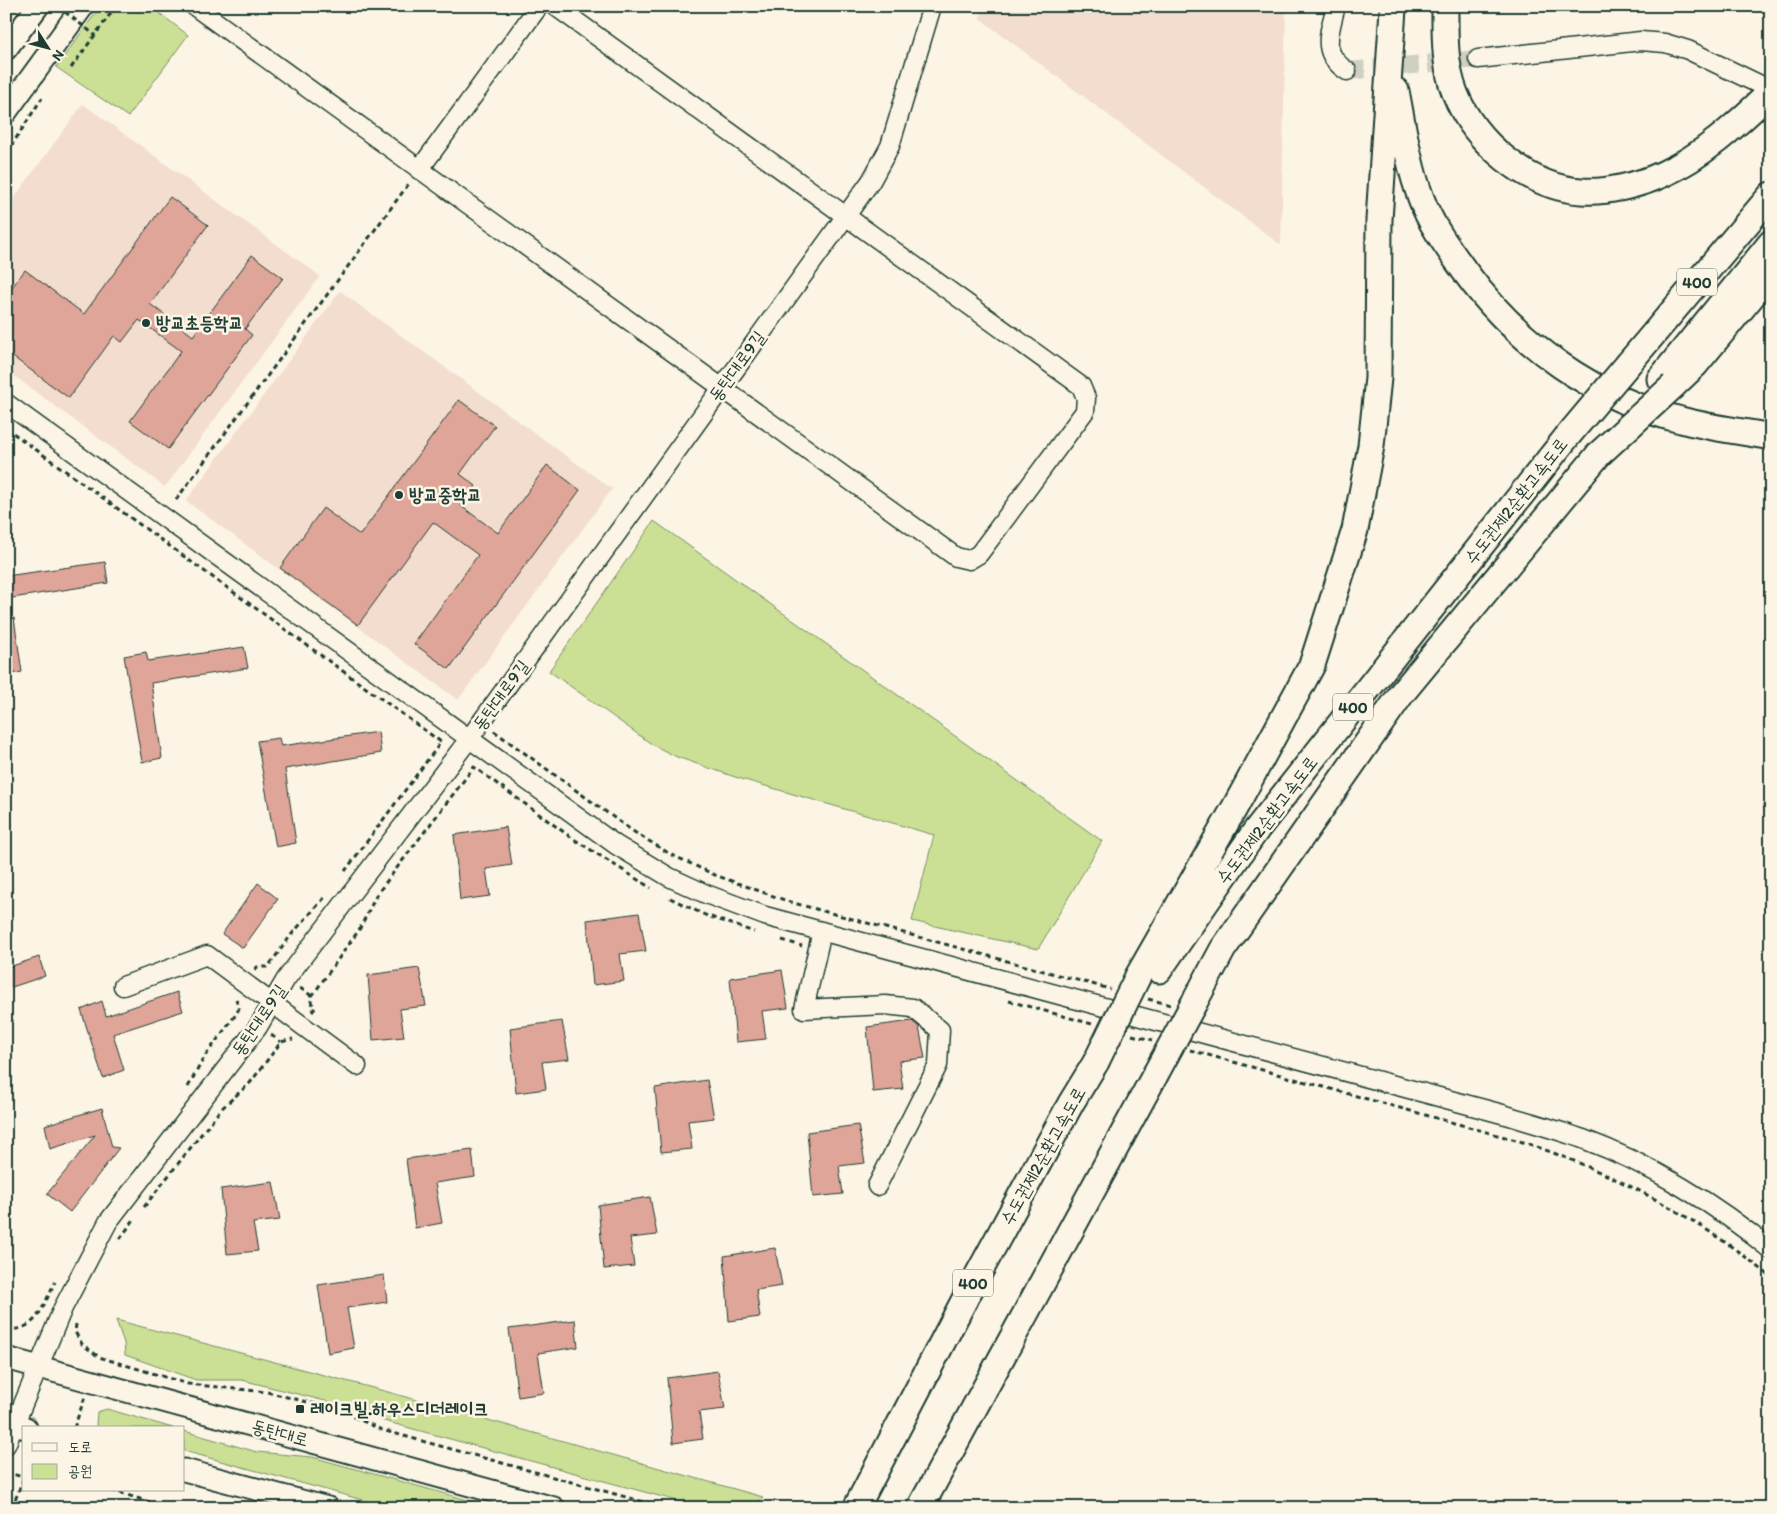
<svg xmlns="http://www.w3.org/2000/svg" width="1777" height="1514" viewBox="0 0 1777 1514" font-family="Itim,'Poor Story',sans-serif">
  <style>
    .built { fill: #f3ddce }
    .green { fill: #cbe095; stroke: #758e64 }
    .building { fill: #dea598; stroke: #1f3d34 }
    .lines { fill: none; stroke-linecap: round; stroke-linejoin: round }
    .minor-tunnel { stroke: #d0d0c2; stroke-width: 18; stroke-dasharray: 18 9; stroke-linecap: butt }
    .minor-casing { stroke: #1f3d34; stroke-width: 21 }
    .major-casing { stroke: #1f3d34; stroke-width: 25 }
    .highway-casing { stroke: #1f3d34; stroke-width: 29 }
    .path { stroke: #1f3d34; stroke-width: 3; stroke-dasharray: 5 4; stroke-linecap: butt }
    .minor { stroke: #fcf5e5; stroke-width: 18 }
    .major { stroke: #fcf5e5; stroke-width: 21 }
    .highway { stroke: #fcf5e5; stroke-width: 25 }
    .highway-bridge-casing { stroke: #1f3d34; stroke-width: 29; stroke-linecap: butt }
    .path-bridge { stroke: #1f3d34; stroke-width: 3; stroke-dasharray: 5 4; stroke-linecap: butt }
    .highway-bridge { stroke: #fcf5e5; stroke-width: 25 }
    .poi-dot { fill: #1f3d34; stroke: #fcf5e5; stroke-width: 2 }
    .labels { text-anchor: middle; stroke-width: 5; stroke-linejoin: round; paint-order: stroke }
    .shield { fill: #fcf5e5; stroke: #617469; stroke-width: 1 }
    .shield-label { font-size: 16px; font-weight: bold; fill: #1f3d34 }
    .poi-label { font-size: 18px; font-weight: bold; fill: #1f3d34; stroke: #fcf5e5; text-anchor: start }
    .street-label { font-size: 18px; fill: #1f3d34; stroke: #fcf5e5 }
  </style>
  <rect width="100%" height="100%" fill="#fcf5e5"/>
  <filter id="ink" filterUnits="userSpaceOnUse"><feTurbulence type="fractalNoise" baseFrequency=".02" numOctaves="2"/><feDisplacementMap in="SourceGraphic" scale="10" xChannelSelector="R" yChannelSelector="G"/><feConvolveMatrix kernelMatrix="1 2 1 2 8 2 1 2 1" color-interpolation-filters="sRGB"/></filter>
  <g filter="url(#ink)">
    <path class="built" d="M 988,6 L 1286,6 L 1281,245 L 979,18 Z
      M 83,104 L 320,276 L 165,487 L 6,370 L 6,209 Z
      M 340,291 L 612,489 L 458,700 L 186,501 Z"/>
    <path class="green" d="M 101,6 L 150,6 L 188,35 L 128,117 L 56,67 Z
      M 654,521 L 1102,841 L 1038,949 L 912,921 L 934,835 L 738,778 L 677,757 L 653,745 L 549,671 Z
      M 116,1320 L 388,1392 L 763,1497 L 754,1508 L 703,1508 L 384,1421 L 349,1407 L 242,1380 L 196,1380 L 125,1355 L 124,1343 Z
      M 107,1409 L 173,1428 L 100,1428 L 96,1425 L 97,1412 Z
      M 184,1431 L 257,1452 L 312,1457 L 497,1508 L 392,1508 L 184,1451 Z"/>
    <path class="building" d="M 170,197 L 208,225 L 150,304 L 193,336 L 252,255 L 283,278 L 245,329 L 252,335 L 168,449 L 130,421 L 181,351 L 139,320 L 122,342 L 114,336 L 69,398 L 6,352 L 6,295 L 25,270 L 84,314 Z
      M 459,400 L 495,426 L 460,474 L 476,486 L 461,506 L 498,533 L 547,465 L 580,490 L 449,669 L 414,644 L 478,555 L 433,522 L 358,625 L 280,568 L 323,508 L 360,535 Z
      M 105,562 L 108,583 L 6,599 L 6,576 Z
      M 14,618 L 22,672 L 6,675 L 6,619 Z
      M 244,647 L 248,668 L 151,683 L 162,758 L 142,762 L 124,656 L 146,652 L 148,661 Z
      M 378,732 L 381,753 L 285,769 L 296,843 L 276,847 L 257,741 L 279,738 L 281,746 Z
      M 506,827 L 512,865 L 486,869 L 490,896 L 460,900 L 454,835 Z
      M 258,883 L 278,899 L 243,948 L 222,934 Z
      M 639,913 L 646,951 L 620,954 L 624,981 L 593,985 L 587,920 Z
      M 39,957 L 45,976 L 6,989 L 6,968 Z
      M 419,968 L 426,1006 L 400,1009 L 404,1037 L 373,1040 L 368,975 Z
      M 782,970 L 788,1008 L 762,1011 L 766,1039 L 736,1042 L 730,978 Z
      M 177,992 L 183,1011 L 113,1034 L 124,1070 L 103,1078 L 81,1010 L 102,1001 L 106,1016 Z
      M 562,1021 L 569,1059 L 542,1062 L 546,1089 L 516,1093 L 510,1028 Z
      M 912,1021 L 919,1027 L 925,1058 L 899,1061 L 903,1089 L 873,1092 L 867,1027 Z
      M 707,1080 L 714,1118 L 688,1121 L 692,1149 L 661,1152 L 655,1088 Z
      M 102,1108 L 112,1147 L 119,1148 L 70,1212 L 47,1194 L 95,1135 L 50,1149 L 45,1125 Z
      M 858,1125 L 865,1163 L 839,1166 L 843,1194 L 813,1197 L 807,1132 Z
      M 472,1150 L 475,1177 L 435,1183 L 442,1223 L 415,1228 L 406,1159 Z
      M 273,1182 L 280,1220 L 253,1223 L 258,1251 L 227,1254 L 221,1189 Z
      M 650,1197 L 657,1235 L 630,1238 L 634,1266 L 604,1269 L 598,1205 Z
      M 775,1248 L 782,1286 L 756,1290 L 760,1317 L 729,1321 L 724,1256 Z
      M 384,1275 L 387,1302 L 347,1308 L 354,1348 L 328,1353 L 318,1285 Z
      M 575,1320 L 578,1347 L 538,1353 L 544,1393 L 518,1397 L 509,1329 Z
      M 718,1371 L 725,1409 L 699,1412 L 703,1439 L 673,1443 L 667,1378 Z"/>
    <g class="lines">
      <path class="minor-tunnel" d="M 1347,71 L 1478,59"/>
      <defs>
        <path id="minor" d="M 194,6 L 956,557 L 969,560 L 979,554 L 1085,411 L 1086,398 L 1081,386 L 555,6
          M 1336,6 C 1329,34 1320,53 1347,71
          M 1478,59 L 1641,41 L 1665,43 L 1688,50 L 1771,90
          M 419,170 L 539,6
          M 6,403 L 616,845 L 669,877 L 706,894 L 765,916 L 1506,1115 C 1532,1123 1558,1130 1583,1139 C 1650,1164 1716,1204 1771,1250
          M 822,931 L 804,1009 L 885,1005 L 913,1008 L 940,1030 L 938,1065 L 877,1186
          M 123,986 L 207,955 L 357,1066
          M 6,1445 L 63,1308 L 108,1222 L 258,1027 L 286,979 L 469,739 L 871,181 L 890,146 L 932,6"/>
        <path id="major" d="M 6,49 L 38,6
          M 6,112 L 83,6
          M 6,1358 L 554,1508
          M 6,1423 L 26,1428
          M 184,1470 L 328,1508"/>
        <path id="highway" d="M 1445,6 C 1445,35 1444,65 1455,93 C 1474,142 1528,187 1581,191 C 1607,193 1639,185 1663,174 C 1705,155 1738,123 1771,92
          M 1396,91 C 1403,126 1408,164 1421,198 C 1431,226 1449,249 1466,273 C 1518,344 1595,399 1681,420 C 1710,428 1741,431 1771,437
          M 1629,363 L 1771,195
          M 1660,379 L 1771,243
          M 1673,386 L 1695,365 L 1771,273
          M 1159,970 L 1257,829 L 1566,438
          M 1138,976 L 1235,807 L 1312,665 L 1355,530 L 1371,446 L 1378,378 L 1379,220 L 1393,9
          M 1194,1003 L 1223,949 L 1402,693 L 1599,454
          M 856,1508 L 967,1295 L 1071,1103 L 1096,1062
          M 920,1508 L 1155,1075"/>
      </defs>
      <use href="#minor" class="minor-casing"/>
      <use href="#major" class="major-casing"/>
      <use href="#highway" class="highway-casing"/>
      <path class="path" d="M 6,13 L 11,6
        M 71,68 L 116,6
        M 6,154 L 42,98
        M 6,428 L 441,742 L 345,871
        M 176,500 L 410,182
        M 494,731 L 631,830 L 670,854 L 715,875 L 790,902 L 1110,989
        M 670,898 L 705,915 L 754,932
        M 782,940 L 802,946
        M 255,970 L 257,967 L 268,967 L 291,935 L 326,896
        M 300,988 L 312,996
        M 1148,999 L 1171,1005
        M 1009,1001 L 1092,1024
        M 312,1012 L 315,1008 L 311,1001 L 312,996 L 359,930 L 377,894 L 474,767 L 572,838 L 651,888
        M 271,1035 L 281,1042
        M 1132,1035 L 1152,1040
        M 1190,1050 L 1523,1142 C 1614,1173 1697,1216 1771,1277
        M 188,1087 L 205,1056 L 237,1013 L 239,1008 L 236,999
        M 144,1207 L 221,1109 L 250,1083 L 281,1042 L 293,1039
        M 120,1239 L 135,1218
        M 76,1324 L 75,1332 L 82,1344 L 99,1357 L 188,1384 L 267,1392 L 339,1410 L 382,1430 L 666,1508
        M 6,1329 C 37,1333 43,1305 55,1282
        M 74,1428 L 85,1397
        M 6,1472 L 22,1477
        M 111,1490 L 169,1508
        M 12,1508 L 24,1477"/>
      <use href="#minor" class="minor"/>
      <use href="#major" class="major"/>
      <use href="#highway" class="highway"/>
      <defs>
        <path id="highway-bridge" d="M 1566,438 L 1629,363
          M 1599,454 L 1673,386
          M 1096,1062 L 1138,976
          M 1155,1075 L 1194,1003"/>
      </defs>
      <use href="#highway-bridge" class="highway-bridge-casing"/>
      <path class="path-bridge" d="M 65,12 L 95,35"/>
      <use href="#highway-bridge" class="highway-bridge"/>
    </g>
  </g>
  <g class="poi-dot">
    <circle cx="146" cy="323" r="5"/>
    <circle cx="399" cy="495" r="5"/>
    <rect x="295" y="1404" width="10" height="10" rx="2.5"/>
  </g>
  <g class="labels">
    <g class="shield">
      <rect x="1677" y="268.5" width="40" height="27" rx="4"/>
      <rect x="1333" y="693.5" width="40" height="27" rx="4"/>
      <rect x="953" y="1269.5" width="40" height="27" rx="4"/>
    </g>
    <g class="shield-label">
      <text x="1697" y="288">400</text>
      <text x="1353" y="713">400</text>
      <text x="973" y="1289">400</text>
    </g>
    <g class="poi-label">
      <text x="156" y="329">방교초등학교</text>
      <text x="409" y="501">방교중학교</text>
      <text x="310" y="1415">레이크빌.하우스디더레이크</text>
    </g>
    <g class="street-label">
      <text transform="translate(737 366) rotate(-54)" y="6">동탄대로9길</text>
      <text transform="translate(1516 501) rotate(-52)" y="6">수도권제2순환고속도로</text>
      <text transform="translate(501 695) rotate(-54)" y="6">동탄대로9길</text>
      <text transform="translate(1267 820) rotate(-53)" y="6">수도권제2순환고속도로</text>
      <text transform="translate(259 1020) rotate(-56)" y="6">동탄대로9길</text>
      <text transform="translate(1043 1156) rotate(-61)" y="6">수도권제2순환고속도로</text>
      <text transform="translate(280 1433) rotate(15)" y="6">동탄대로</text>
    </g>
  </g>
  <rect width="1777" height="1514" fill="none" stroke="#fcf5e5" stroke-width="25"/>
  <rect x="12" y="12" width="1752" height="1489" fill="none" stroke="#1f3d34" stroke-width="2" filter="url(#ink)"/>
  <rect x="22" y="1426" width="162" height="65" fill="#fcf5e5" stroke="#a4ab9e"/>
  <rect x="32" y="1443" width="25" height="8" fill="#fcf5e5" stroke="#a4ab9e"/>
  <text x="68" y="1452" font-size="15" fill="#1f3d34">도로</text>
  <rect x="32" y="1464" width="25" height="15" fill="#cbe095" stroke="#a4ab9e"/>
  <text x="68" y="1476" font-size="15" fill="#1f3d34">공원</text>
  <g transform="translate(48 48) rotate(126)" stroke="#fcf5e5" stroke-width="4" paint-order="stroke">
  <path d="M0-4L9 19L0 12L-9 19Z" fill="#1f3d34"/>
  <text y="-8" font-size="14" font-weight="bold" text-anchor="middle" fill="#1f3d34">N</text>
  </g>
</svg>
